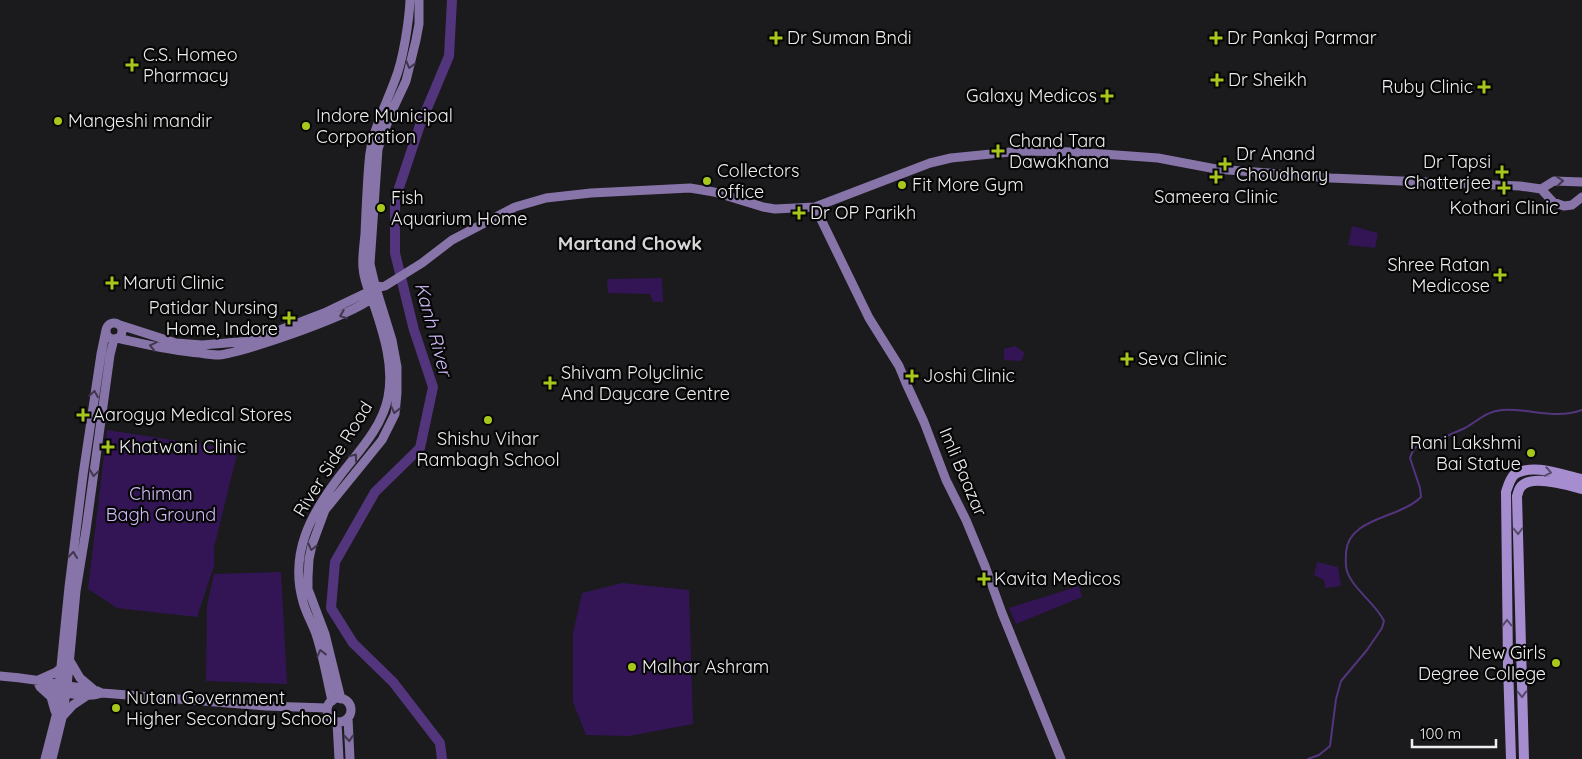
<svg xmlns="http://www.w3.org/2000/svg" width="1582" height="759" viewBox="0 0 1582 759" font-family="Quicksand,sans-serif">
  <style>
    .green { fill: #331556 }
    .lines { fill: none; stroke-linecap: round; stroke-linejoin: round }
    .stream { stroke: #53357d; stroke-width: 2 }
    .river { stroke: #53357d; stroke-width: 10 }
    .secondary { stroke: #8774a8; stroke-width: 9 }
    .primary { stroke: #a68dd0; stroke-width: 10 }
    .oneway { stroke: #40374f }
    .oneway2 { stroke: #564a6b }
    .poi-dot { fill: #a8c71d; stroke: #060606; stroke-width: 2 }
    .labels { text-anchor: middle; stroke-width: 4.5; stroke-linejoin: round; paint-order: stroke }
    .poi-label { font-size: 18px; fill: #eeedef; stroke: #060606; text-anchor: start }
    .street-label { font-size: 18px; fill: #eeedef; stroke: #060606 }
    .park-label { font-size: 18px; fill: #d1bbf9; stroke: #060606 }
    .neighbourhood-label { font-size: 19px; font-weight: bold; fill: #d6d5d8; stroke: #060606 }
    .water-label { font-size: 19px; font-style: italic; fill: #d2bcfa; stroke: #060606 }
  </style>
  <rect width="100%" height="100%" fill="#1b1a1c"/>
  <path class="green" d="M 1352,226 L 1378,233 L 1375,248 L 1348,245 Z
    M 662,278 L 663,302 L 653,302 L 650,294 L 608,293 L 607,279 Z
    M 1015,346 L 1025,353 L 1021,361 L 1004,360 L 1004,349 Z
    M 107,430 L 238,450 L 214,548 L 214,566 L 197,617 L 117,608 L 88,589 Z
    M 1317,562 L 1338,567 L 1341,586 L 1325,588 L 1324,580 L 1314,575 Z
    M 281,572 L 287,684 L 206,681 L 207,605 L 214,574 Z
    M 622,583 L 689,590 L 693,724 L 629,736 L 586,735 L 573,702 L 573,633 L 582,593 Z
    M 1079,586 L 1082,597 L 1016,624 L 1009,608 Z"/>
  <g class="lines">
    <path class="stream" d="M 1308,759 L 1319,755 L 1330,746 L 1336,699 L 1341,681 L 1367,650 L 1382,628 L 1384,621 C 1377,605 1352,588 1347,571 C 1345,565 1346,558 1346,552 C 1349,517 1399,519 1421,497 L 1420,488 L 1410,458 C 1412,451 1415,446 1421,443 C 1429,440 1439,440 1447,436 C 1453,433 1459,431 1465,428 C 1478,421 1486,411 1502,410 C 1529,408 1555,420 1582,410"/>
    <path class="river" d="M 442,759 L 440,743 L 393,682 L 353,643 L 331,608 L 335,562 L 375,492 L 420,448 L 433,387 L 414,330 L 395,253 L 395,200 L 420,125 L 449,56 L 452,0"/>
    <path class="secondary" d="M 1541,189 L 1554,181 L 1582,182
      M 815,207 L 869,318 L 899,366 L 906,383 L 924,422 L 946,480 L 966,520 L 985,566 L 1002,613 L 1061,759
      M106 331a8 8 0 1 1 16 0a8 8 0 1 1-16 0Z
      M 120,325 L 176,343 L 202,345 L 251,341 L 324,313 L 368,292 L 375,285 L 381,287 L 385,286 L 422,263 L 452,240 L 515,207 L 546,198 L 591,193 L 690,188 L 714,192 L 763,207 L 775,209 L 815,207 L 930,163 L 951,158 L 1020,151 L 1075,152 L 1158,158 L 1216,169 L 1331,178 L 1520,186 L 1541,189 L 1553,202 L 1564,206 L 1572,205 L 1582,197
      M 117,338 C 144,344 171,351 200,353 C 206,354 213,355 219,355 C 243,353 363,312 375,295
      M 70,661 L 80,678 L 93,689
      M 0,676 C 23,678 45,681 67,686 C 79,688 90,687 102,693 L 266,706 L 327,708
      M 38,680 L 56,672 L 61,668
      M 39,685 C 58,690 82,700 102,693
      M 40,687 L 51,697 L 55,711
      M327 710a12 12 0 1 1 24 0a12 12 0 1 1-24 0Z
      M 341,699 L 325,634 L 308,589 L 308,577 L 309,559 L 312,545 L 325,510 L 382,440 L 395,414 L 397,393 L 397,367 L 392,340 L 375,285 L 370,264 L 378,149 L 391,113 L 406,81 L 416,40 L 419,24 L 419,0
      M 332,701 C 327,679 323,655 316,634 C 312,623 306,613 303,602 C 289,553 311,514 339,477 C 358,452 382,428 388,397 C 394,367 384,335 375,308 C 370,294 364,282 363,268 C 362,257 364,245 365,234 C 366,210 367,186 369,162 C 371,133 385,107 395,80 C 403,60 409,22 410,0
      M 62,717 L 73,705 L 88,695
      M 348,718 L 350,759
      M 337,722 L 339,759
      M 45,759 L 56,716 L 69,587 L 83,475 L 101,354 L 106,330
      M 52,759 L 62,718 L 67,686 L 76,591 L 86,530 L 110,355 L 114,339"/>
    <path class="primary" d="M 1511,759 L 1508,665 L 1506,492 C 1508,486 1510,478 1515,474 C 1534,463 1562,475 1582,479
      M 1524,759 L 1517,496 C 1518,494 1518,491 1520,488 C 1529,473 1567,485 1582,489"/>
  </g>
  <defs><path id="oneway-chevron" d="M-2-3.5L2.5 0L-2 3.5" fill="none" stroke-width="1.6" stroke-linecap="round" stroke-linejoin="round" transform="scale(1.25)"/></defs>
  <g class="oneway">
    <use href="#oneway-chevron" transform="translate(410 65) rotate(105)"/>
    <use href="#oneway-chevron" transform="translate(1560 181) rotate(-5)"/>
    <use href="#oneway-chevron" transform="translate(343 315) rotate(159)"/>
    <use href="#oneway-chevron" transform="translate(153 346) rotate(-167)"/>
    <use href="#oneway-chevron" transform="translate(94 394) rotate(-81)"/>
    <use href="#oneway-chevron" transform="translate(395 410) rotate(102)"/>
    <use href="#oneway-chevron" transform="translate(354 457) rotate(-53)"/>
    <use href="#oneway-chevron" transform="translate(94 473) rotate(98)"/>
    <use href="#oneway-chevron" transform="translate(312 547) rotate(104)"/>
    <use href="#oneway-chevron" transform="translate(73 555) rotate(-84)"/>
    <use href="#oneway-chevron" transform="translate(321 653) rotate(-104)"/>
    <use href="#oneway-chevron" transform="translate(349 738) rotate(87)"/>
  </g>
  <g class="oneway2">
    <use href="#oneway-chevron" transform="translate(1548 472) rotate(11)"/>
    <use href="#oneway-chevron" transform="translate(1518 531) rotate(89)"/>
    <use href="#oneway-chevron" transform="translate(1507 623) rotate(-91)"/>
    <use href="#oneway-chevron" transform="translate(1522 694) rotate(88)"/>
  </g>
  <g class="poi-dot">
    <path d="M773.5 30.5h5v5h5v5h-5v5h-5v-5h-5v-5h5z"/>
    <path d="M1213.5 30.5h5v5h5v5h-5v5h-5v-5h-5v-5h5z"/>
    <path d="M129.5 57.5h5v5h5v5h-5v5h-5v-5h-5v-5h5z"/>
    <path d="M1214.5 72.5h5v5h5v5h-5v5h-5v-5h-5v-5h5z"/>
    <path d="M1481.5 79.5h5v5h5v5h-5v5h-5v-5h-5v-5h5z"/>
    <path d="M1104.5 88.5h5v5h5v5h-5v5h-5v-5h-5v-5h5z"/>
    <circle cx="58" cy="121" r="5"/>
    <circle cx="306" cy="126" r="5"/>
    <path d="M995.5 143.5h5v5h5v5h-5v5h-5v-5h-5v-5h5z"/>
    <path d="M1222.5 156.5h5v5h5v5h-5v5h-5v-5h-5v-5h5z"/>
    <path d="M1499.5 164.5h5v5h5v5h-5v5h-5v-5h-5v-5h5z"/>
    <path d="M1213.5 169.5h5v5h5v5h-5v5h-5v-5h-5v-5h5z"/>
    <circle cx="707" cy="181" r="5"/>
    <circle cx="902" cy="185" r="5"/>
    <path d="M1501.5 180.5h5v5h5v5h-5v5h-5v-5h-5v-5h5z"/>
    <circle cx="381" cy="208" r="5"/>
    <path d="M796.5 205.5h5v5h5v5h-5v5h-5v-5h-5v-5h5z"/>
    <path d="M1497.5 267.5h5v5h5v5h-5v5h-5v-5h-5v-5h5z"/>
    <path d="M109.5 275.5h5v5h5v5h-5v5h-5v-5h-5v-5h5z"/>
    <path d="M286.5 310.5h5v5h5v5h-5v5h-5v-5h-5v-5h5z"/>
    <path d="M1124.5 351.5h5v5h5v5h-5v5h-5v-5h-5v-5h5z"/>
    <path d="M909.5 368.5h5v5h5v5h-5v5h-5v-5h-5v-5h5z"/>
    <path d="M547.5 375.5h5v5h5v5h-5v5h-5v-5h-5v-5h5z"/>
    <path d="M80.5 407.5h5v5h5v5h-5v5h-5v-5h-5v-5h5z"/>
    <circle cx="488" cy="420" r="5"/>
    <path d="M105.5 439.5h5v5h5v5h-5v5h-5v-5h-5v-5h5z"/>
    <circle cx="1531" cy="453" r="5"/>
    <path d="M981.5 571.5h5v5h5v5h-5v5h-5v-5h-5v-5h5z"/>
    <circle cx="1556" cy="663" r="5"/>
    <circle cx="632" cy="667" r="5"/>
    <circle cx="116" cy="708" r="5"/>
  </g>
  <g class="labels">
    <g class="poi-label">
      <text x="787" y="44">Dr Suman Bndi</text>
      <text x="1227" y="44">Dr Pankaj Parmar</text>
      <text x="143" y="61">C.S. Homeo<tspan x="143" dy="21">Pharmacy</tspan></text>
      <text x="1228" y="86">Dr Sheikh</text>
      <text x="1473" y="93" text-anchor="end">Ruby Clinic</text>
      <text x="1097" y="102" text-anchor="end">Galaxy Medicos</text>
      <text x="316" y="122">Indore Municipal<tspan x="316" dy="21">Corporation</tspan></text>
      <text x="68" y="127">Mangeshi mandir</text>
      <text x="1009" y="147">Chand Tara<tspan x="1009" dy="21">Dawakhana</tspan></text>
      <text x="1236" y="160">Dr Anand<tspan x="1236" dy="21">Choudhary</tspan></text>
      <text x="1491" y="168" text-anchor="end">Dr Tapsi<tspan x="1491" dy="21">Chatterjee</tspan></text>
      <text x="717" y="177">Collectors<tspan x="717" dy="21">office</tspan></text>
      <text x="912" y="191">Fit More Gym</text>
      <text x="1216" y="203" text-anchor="middle">Sameera Clinic</text>
      <text x="391" y="204">Fish<tspan x="391" dy="21">Aquarium Home</tspan></text>
      <text x="1504" y="214" text-anchor="middle">Kothari Clinic</text>
      <text x="810" y="219">Dr OP Parikh</text>
      <text x="1490" y="271" text-anchor="end">Shree Ratan<tspan x="1490" dy="21">Medicose</tspan></text>
      <text x="123" y="289">Maruti Clinic</text>
      <text x="278" y="314" text-anchor="end">Patidar Nursing<tspan x="278" dy="21">Home, Indore</tspan></text>
      <text x="1138" y="365">Seva Clinic</text>
      <text x="561" y="379">Shivam Polyclinic<tspan x="561" dy="21">And Daycare Centre</tspan></text>
      <text x="923" y="382">Joshi Clinic</text>
      <text x="93" y="421">Aarogya Medical Stores</text>
      <text x="488" y="445" text-anchor="middle">Shishu Vihar<tspan x="488" dy="21">Rambagh School</tspan></text>
      <text x="1521" y="449" text-anchor="end">Rani Lakshmi<tspan x="1521" dy="21">Bai Statue</tspan></text>
      <text x="119" y="453">Khatwani Clinic</text>
      <text x="994" y="585">Kavita Medicos</text>
      <text x="1546" y="659" text-anchor="end">New Girls<tspan x="1546" dy="21">Degree College</tspan></text>
      <text x="642" y="673">Malhar Ashram</text>
      <text x="126" y="704">Nutan Government<tspan x="126" dy="21">Higher Secondary School</tspan></text>
    </g>
    <g class="street-label">
      <text transform="translate(333 459) rotate(-58)" y="6">River Side Road</text>
      <text transform="translate(963 472) rotate(67)" y="6">Imli Baazar</text>
    </g>
    <g class="park-label">
      <text x="161" y="500">Chiman<tspan x="161" dy="21">Bagh Ground</tspan></text>
    </g>
    <g class="neighbourhood-label">
      <text x="630" y="250">Martand Chowk</text>
    </g>
    <g class="water-label">
      <text transform="translate(434 329) rotate(75)" y="7">Kanh River</text>
    </g>
  </g>
  <path d="M1412 739v8h84v-8" fill="none" stroke="#eeedef" stroke-width="2.5"/>
  <text x="1420" y="739" font-size="15" fill="#eeedef" stroke="#060606" stroke-width="4" paint-order="stroke">100 m</text>
</svg>
